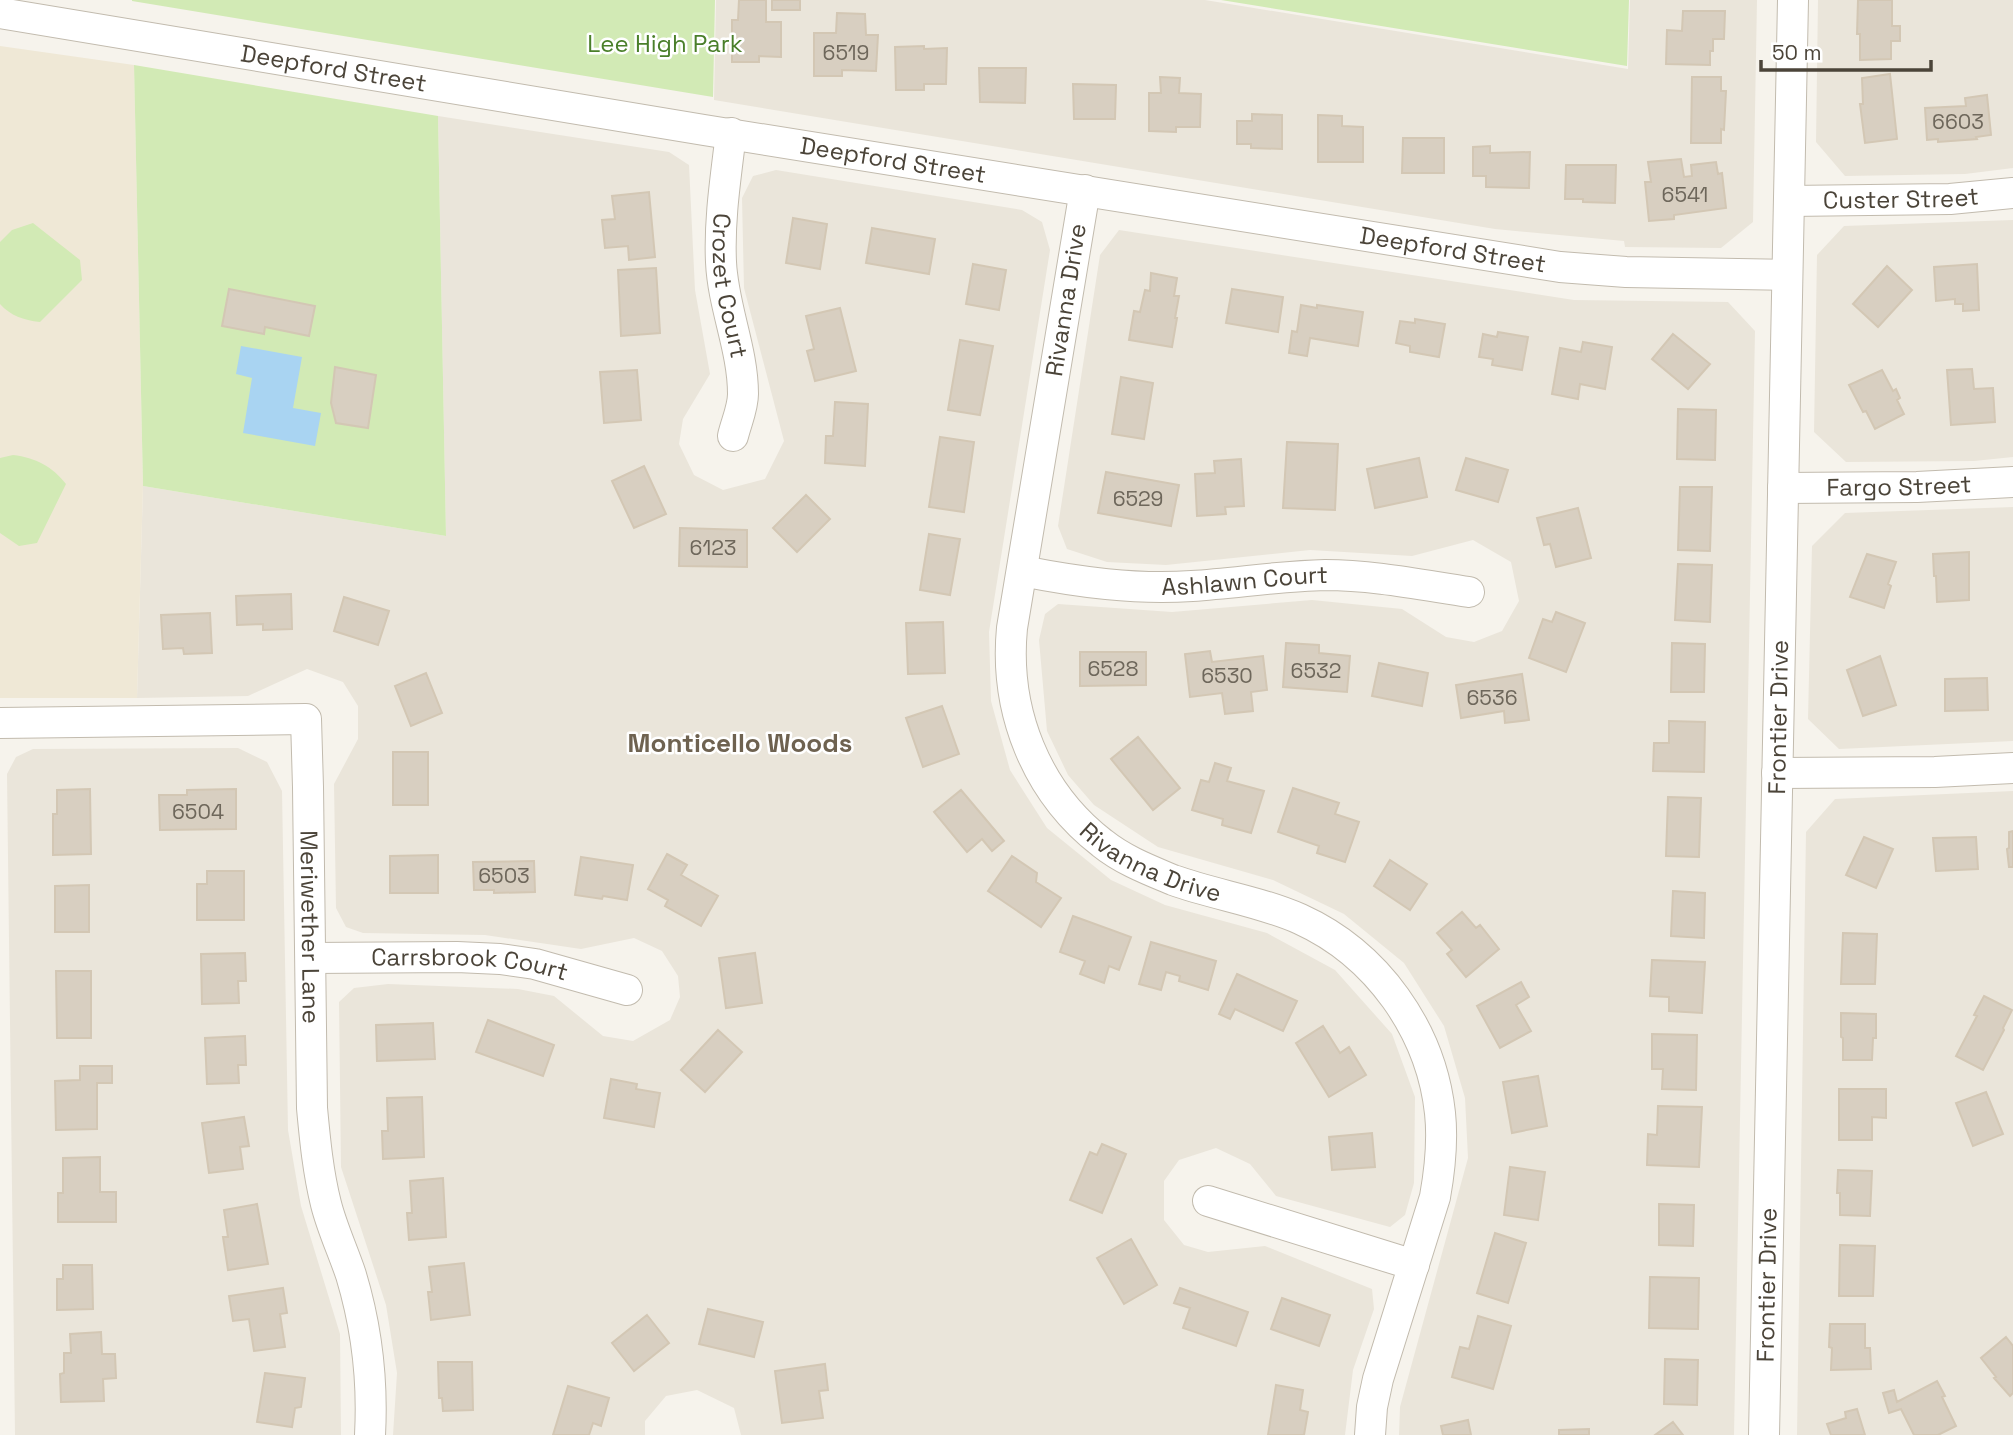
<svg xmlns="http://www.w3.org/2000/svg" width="2013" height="1435" viewBox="0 0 2013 1435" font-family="'Space Grotesk',sans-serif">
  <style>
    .residential { fill: #eae5da }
    .education { fill: #efe8d6 }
    .green { fill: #d2eab5 }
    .water { fill: #a9d4f2 }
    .building { fill: #d8cfc1; stroke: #d3c7b4; stroke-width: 2 }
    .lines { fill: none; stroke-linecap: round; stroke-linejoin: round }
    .minor-casing { stroke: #c2bbae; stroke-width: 32 }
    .minor { stroke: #fff; stroke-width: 30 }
    .labels { text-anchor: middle; stroke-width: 5; stroke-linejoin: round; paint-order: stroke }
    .number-label { font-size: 21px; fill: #6e675b }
    .park-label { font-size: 24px; fill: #4a7f2a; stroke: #fff }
    .street-label { font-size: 24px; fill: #4b4439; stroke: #fff }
    .neighbourhood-label { font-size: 26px; font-weight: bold; fill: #6e6250; stroke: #fff }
  </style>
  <rect width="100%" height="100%" fill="#f6f3ec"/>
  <path class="residential" d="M 716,0 L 1205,0 L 1628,69 L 1630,0 L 1757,0 L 1753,222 L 1721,248 L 1625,247 L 1624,241 L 1495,229 L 714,100 Z
    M 1818,0 L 2013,0 L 2013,168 L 1965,174 L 1845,176 L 1816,142 Z
    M 438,116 L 669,152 L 689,165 L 695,290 L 710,374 L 683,419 L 679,444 L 694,475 L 723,490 L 765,479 L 784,441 L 744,288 L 742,198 L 753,176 L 776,170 L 1022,210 L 1042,222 L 1050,250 L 989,632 L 991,701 L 1010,770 L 1047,828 L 1111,880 L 1165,905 L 1267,933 L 1335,970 L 1392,1034 L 1415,1097 L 1414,1183 L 1405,1215 L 1390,1227 L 1276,1196 L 1250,1164 L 1216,1148 L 1179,1160 L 1164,1181 L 1164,1220 L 1184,1245 L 1208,1252 L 1265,1246 L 1372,1289 L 1374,1309 L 1353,1370 L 1345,1435 L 741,1435 L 734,1408 L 697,1390 L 666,1396 L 645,1421 L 645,1435 L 393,1435 L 397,1373 L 386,1305 L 341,1167 L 339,1002 L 354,988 L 388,984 L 518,989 L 554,996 L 603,1036 L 633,1041 L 670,1020 L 680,997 L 678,976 L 662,951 L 634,938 L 581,949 L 485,935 L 363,933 L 346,927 L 336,908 L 334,784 L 358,739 L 358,706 L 343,682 L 307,669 L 248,696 L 137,698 L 143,486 L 446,536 Z
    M 2013,220 L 2013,457 L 1974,461 L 1846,462 L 1814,432 L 1817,255 L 1844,226 Z
    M 1119,230 L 1574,300 L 1728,302 L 1755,331 L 1734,1435 L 1399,1435 L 1400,1407 L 1468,1158 L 1465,1098 L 1444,1026 L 1404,963 L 1344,914 L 1273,880 L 1158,847 L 1094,805 L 1068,775 L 1047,731 L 1039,640 L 1045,614 L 1058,604 L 1172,612 L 1312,600 L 1402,609 L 1446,637 L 1474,642 L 1502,631 L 1519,601 L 1511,562 L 1473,540 L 1412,556 L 1310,550 L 1166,565 L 1107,562 L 1067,549 L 1058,526 L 1100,255 Z
    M 2013,507 L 2013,741 L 1839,749 L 1808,719 L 1812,546 L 1845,513 Z
    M 238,748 L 267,762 L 282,791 L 288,1130 L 301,1206 L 340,1334 L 341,1435 L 15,1435 L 7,774 L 16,757 L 33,749 Z
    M 2013,791 L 2013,1435 L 1797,1435 L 1806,832 L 1835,799 Z"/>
  <path class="education" d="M 0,46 L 134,65 L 143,486 L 137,698 L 0,698 Z"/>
  <path class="green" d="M 132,0 L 715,0 L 713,97 L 132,1 Z
    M 1221,0 L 1629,0 L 1627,66 Z
    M 134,65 L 438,116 L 446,536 L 143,486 Z
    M 33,223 L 80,260 L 82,280 L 40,322 C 23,320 11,316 0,304 L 0,242 L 12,230 Z
    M 13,455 C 36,458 52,466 66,484 L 37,543 L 19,546 L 0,533 L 0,458 Z"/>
  <path class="water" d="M 241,346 L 302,357 L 293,408 L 321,413 L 315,446 L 243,433 L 252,378 L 236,374 Z"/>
  <path class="building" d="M 739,0 L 766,0 L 766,22 L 781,22 L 781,57 L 759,56 L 759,62 L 732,62 L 732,20 L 738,20 Z
    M 772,0 L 800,0 L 800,10 L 772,10 Z
    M 1858,0 L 1892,0 L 1892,26 L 1900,26 L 1900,41 L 1891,41 L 1891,59 L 1860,60 L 1860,34 L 1857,34 Z
    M 1683,11 L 1725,11 L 1724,39 L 1713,39 L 1713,51 L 1710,51 L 1710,65 L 1666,64 L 1667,30 L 1682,31 Z
    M 837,13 L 865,14 L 866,35 L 878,35 L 876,71 L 842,70 L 842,76 L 814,76 L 814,33 L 836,33 Z
    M 924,46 L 924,49 L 947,48 L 946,84 L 924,84 L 924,90 L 896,90 L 895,47 Z
    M 979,68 L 1026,68 L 1025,103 L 980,102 Z
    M 1890,74 L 1897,139 L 1865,143 L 1860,104 L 1863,104 L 1862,78 Z
    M 1160,77 L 1180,78 L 1179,93 L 1201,94 L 1200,127 L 1176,127 L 1176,132 L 1149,131 L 1149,93 L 1161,93 Z
    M 1692,77 L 1721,77 L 1721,91 L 1726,91 L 1724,130 L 1721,129 L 1721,143 L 1691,143 Z
    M 1073,84 L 1116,85 L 1115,119 L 1074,119 Z
    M 1987,95 L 1991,135 L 1976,137 L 1977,139 L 1938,142 L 1938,139 L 1927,140 L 1925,108 L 1966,106 L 1965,98 Z
    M 1252,114 L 1282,115 L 1282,149 L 1251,148 L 1251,144 L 1237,144 L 1237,121 L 1252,121 Z
    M 1318,115 L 1342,116 L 1342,126 L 1363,127 L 1363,162 L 1318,162 Z
    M 1403,138 L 1444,138 L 1444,173 L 1402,173 Z
    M 1490,146 L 1490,153 L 1530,152 L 1529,188 L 1486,187 L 1486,176 L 1473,176 L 1473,147 Z
    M 1681,159 L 1684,177 L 1692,176 L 1691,165 L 1716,162 L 1718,174 L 1722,173 L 1726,208 L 1674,215 L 1674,219 L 1649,221 L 1645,182 L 1651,182 L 1648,162 Z
    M 1566,165 L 1616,165 L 1615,203 L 1583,202 L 1583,199 L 1565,199 Z
    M 649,192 L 655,257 L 629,260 L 628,246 L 605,248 L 602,220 L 615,219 L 612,196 Z
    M 793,218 L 827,224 L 820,269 L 786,263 Z
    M 872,228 L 935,239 L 929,274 L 866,263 Z
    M 973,264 L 1006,270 L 999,310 L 966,304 Z
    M 1977,264 L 1979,310 L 1963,311 L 1963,304 L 1955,304 L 1955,299 L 1936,301 L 1934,267 Z
    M 1887,266 L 1912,290 L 1878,327 L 1853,304 Z
    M 656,268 L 660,333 L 621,336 L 618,270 Z
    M 1151,273 L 1177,278 L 1174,296 L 1179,296 L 1175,318 L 1177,318 L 1172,347 L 1129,340 L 1134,311 L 1140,312 L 1145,290 L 1150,291 Z
    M 229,289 L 315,306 L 309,336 L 265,327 L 264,334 L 222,326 Z
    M 1232,289 L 1283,297 L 1278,332 L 1226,323 Z
    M 1301,305 L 1317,308 L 1317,305 L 1363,312 L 1358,346 L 1310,338 L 1307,356 L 1289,353 L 1292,331 L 1297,332 Z
    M 840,308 L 856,371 L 815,381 L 807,351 L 814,349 L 806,316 Z
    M 1415,319 L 1445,324 L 1439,357 L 1410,352 L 1410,346 L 1396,343 L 1400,321 L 1415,323 Z
    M 1498,332 L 1528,337 L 1522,370 L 1492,365 L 1493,359 L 1479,357 L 1483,334 L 1497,337 Z
    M 1673,334 L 1710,364 L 1688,389 L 1652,359 Z
    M 960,340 L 993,346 L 980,415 L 948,410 Z
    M 1583,342 L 1612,347 L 1605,389 L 1580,384 L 1578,399 L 1552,394 L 1560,348 L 1581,352 Z
    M 335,367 L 376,375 L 368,428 L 336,423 L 331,403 Z
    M 1972,369 L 1974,389 L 1993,388 L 1995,422 L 1951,425 L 1947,370 Z
    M 637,370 L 641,420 L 604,423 L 600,372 Z
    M 1882,370 L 1893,391 L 1896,389 L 1900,398 L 1897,400 L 1904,414 L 1875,429 L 1866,411 L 1863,412 L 1849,385 Z
    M 1121,377 L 1153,383 L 1144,439 L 1112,434 Z
    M 835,402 L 868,404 L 865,466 L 825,463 L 826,436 L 833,436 Z
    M 1678,409 L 1716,410 L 1715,460 L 1677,459 Z
    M 940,437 L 974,442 L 964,512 L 929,507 Z
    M 1287,442 L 1338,444 L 1335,510 L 1283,508 Z
    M 1419,458 L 1427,497 L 1375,508 L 1367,469 Z
    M 1466,458 L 1508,470 L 1498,502 L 1456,490 Z
    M 1241,459 L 1244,506 L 1225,507 L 1226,514 L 1197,516 L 1195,474 L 1215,473 L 1214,461 Z
    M 644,466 L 666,514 L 634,528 L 612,481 Z
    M 1106,472 L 1179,485 L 1171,526 L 1098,513 Z
    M 1680,487 L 1712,487 L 1710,551 L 1678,550 Z
    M 806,495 L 830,519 L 797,552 L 773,528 Z
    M 1578,508 L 1591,558 L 1556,567 L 1550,544 L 1544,545 L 1537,518 Z
    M 680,528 L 747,530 L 747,567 L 679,566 Z
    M 929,534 L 960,539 L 950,595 L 920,590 Z
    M 1969,552 L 1969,600 L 1937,602 L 1936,576 L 1934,576 L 1933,554 Z
    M 1867,554 L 1896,562 L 1888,584 L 1891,586 L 1884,608 L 1850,597 Z
    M 1678,564 L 1712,565 L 1710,622 L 1675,620 Z
    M 291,594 L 292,629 L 263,630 L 263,624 L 237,625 L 236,596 Z
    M 344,597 L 389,611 L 378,645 L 334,631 Z
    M 1556,612 L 1585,623 L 1566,672 L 1529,658 L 1543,619 L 1552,622 Z
    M 210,613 L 212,653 L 184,654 L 183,648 L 163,649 L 161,615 Z
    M 943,622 L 945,673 L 908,674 L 906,623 Z
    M 1286,643 L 1319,645 L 1319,653 L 1350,656 L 1347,692 L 1283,687 Z
    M 1672,643 L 1705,644 L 1704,692 L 1671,692 Z
    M 1210,651 L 1212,662 L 1263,656 L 1267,690 L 1251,692 L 1253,711 L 1225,714 L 1222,693 L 1190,697 L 1185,654 Z
    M 1080,652 L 1146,652 L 1146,685 L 1080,686 Z
    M 1880,656 L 1896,705 L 1863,716 L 1847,670 Z
    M 1379,663 L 1428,673 L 1422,706 L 1372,696 Z
    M 426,673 L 442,713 L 411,726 L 395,686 Z
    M 1522,674 L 1529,720 L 1505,723 L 1504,711 L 1461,718 L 1456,685 Z
    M 1987,678 L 1988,710 L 1945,711 L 1945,679 Z
    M 942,706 L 959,754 L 923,767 L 906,718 Z
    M 1669,721 L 1705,722 L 1704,772 L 1653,771 L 1654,743 L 1669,743 Z
    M 1138,737 L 1180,788 L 1153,810 L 1111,759 Z
    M 393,752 L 428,752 L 428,805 L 393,805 Z
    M 1215,763 L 1231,768 L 1227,781 L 1264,791 L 1251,833 L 1222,825 L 1223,819 L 1192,810 L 1201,780 L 1209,782 Z
    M 1293,788 L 1339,803 L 1335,814 L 1359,822 L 1345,862 L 1317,853 L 1319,846 L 1278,832 Z
    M 90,789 L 91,854 L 53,855 L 53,814 L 57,814 L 57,790 Z
    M 236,789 L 236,829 L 160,830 L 159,795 L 187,795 L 187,790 Z
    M 961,790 L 1004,841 L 992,851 L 982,839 L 967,852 L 934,812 Z
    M 1668,797 L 1701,798 L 1699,857 L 1666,856 Z
    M 2013,831 L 2013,867 L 2009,867 L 2007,849 L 2009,848 L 2009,832 Z
    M 1864,837 L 1893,849 L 1876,888 L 1846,875 Z
    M 1976,837 L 1978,869 L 1936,871 L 1933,838 Z
    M 667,854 L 687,865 L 681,875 L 718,896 L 701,926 L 665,906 L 668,900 L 648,889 Z
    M 438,855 L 438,893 L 390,893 L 390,856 Z
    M 1012,856 L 1037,873 L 1036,882 L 1061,898 L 1041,927 L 988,891 Z
    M 581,857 L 633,865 L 627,900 L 603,896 L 602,899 L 575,895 Z
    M 1390,860 L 1427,884 L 1410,910 L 1374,886 Z
    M 534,861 L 535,892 L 494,893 L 494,890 L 474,890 L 473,862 Z
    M 207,871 L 244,871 L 244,920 L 197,920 L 197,884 L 207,884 Z
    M 89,885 L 89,932 L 55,932 L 55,886 Z
    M 1673,891 L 1705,893 L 1704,938 L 1671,936 Z
    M 1462,912 L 1476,928 L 1480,925 L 1499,949 L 1466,977 L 1447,954 L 1452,950 L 1437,933 Z
    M 1073,916 L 1131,937 L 1119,970 L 1109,966 L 1104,983 L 1080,974 L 1085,961 L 1060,952 Z
    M 1843,933 L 1877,934 L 1875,984 L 1841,984 Z
    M 1151,942 L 1216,961 L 1208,990 L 1179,981 L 1180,976 L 1166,972 L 1161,990 L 1139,984 Z
    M 245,953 L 246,981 L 238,981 L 239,1003 L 202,1004 L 201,954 Z
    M 755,953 L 762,1003 L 726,1008 L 719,958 Z
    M 1652,960 L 1705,962 L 1702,1013 L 1669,1011 L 1669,997 L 1650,996 Z
    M 56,971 L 91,971 L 91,1038 L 57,1038 Z
    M 1237,974 L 1297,1001 L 1283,1031 L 1235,1009 L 1230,1019 L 1219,1014 Z
    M 1521,982 L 1529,997 L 1516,1005 L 1531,1031 L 1500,1048 L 1477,1006 Z
    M 1984,996 L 2012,1010 L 2003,1028 L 2004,1030 L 1983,1070 L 1956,1056 L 1977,1016 L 1974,1015 Z
    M 1841,1013 L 1876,1014 L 1876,1038 L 1873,1038 L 1872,1060 L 1843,1060 L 1843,1038 L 1841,1037 Z
    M 488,1020 L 554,1045 L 543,1076 L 476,1052 Z
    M 433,1023 L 435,1059 L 377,1061 L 376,1025 Z
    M 1323,1026 L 1340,1053 L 1349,1047 L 1366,1075 L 1329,1097 L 1296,1043 Z
    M 718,1030 L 742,1052 L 705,1092 L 681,1070 Z
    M 1652,1034 L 1697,1035 L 1696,1090 L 1662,1089 L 1663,1069 L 1652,1069 Z
    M 245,1036 L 246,1065 L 238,1065 L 239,1083 L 207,1084 L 205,1038 Z
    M 80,1066 L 112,1066 L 112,1083 L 97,1083 L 97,1129 L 56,1130 L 55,1081 L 80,1080 Z
    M 1538,1076 L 1547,1126 L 1512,1133 L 1503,1082 Z
    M 611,1079 L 637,1084 L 636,1089 L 660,1093 L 654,1127 L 604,1118 Z
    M 1839,1089 L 1886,1089 L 1886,1118 L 1872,1117 L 1872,1140 L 1839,1140 Z
    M 1986,1092 L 2003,1134 L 1973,1146 L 1956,1103 Z
    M 422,1097 L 424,1157 L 383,1159 L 382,1131 L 388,1131 L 387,1098 Z
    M 1658,1106 L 1702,1107 L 1699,1167 L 1647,1165 L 1648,1134 L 1657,1135 Z
    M 244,1117 L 249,1146 L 240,1147 L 243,1169 L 209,1173 L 202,1123 Z
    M 1372,1133 L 1375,1167 L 1332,1170 L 1329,1137 Z
    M 1102,1144 L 1126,1154 L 1102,1213 L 1070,1200 L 1090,1152 L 1097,1155 Z
    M 100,1157 L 100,1192 L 116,1192 L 116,1222 L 58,1222 L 58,1193 L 63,1193 L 63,1158 Z
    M 1510,1167 L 1545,1172 L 1538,1220 L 1504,1215 Z
    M 1838,1170 L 1872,1171 L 1870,1216 L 1840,1215 L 1840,1193 L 1837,1193 Z
    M 443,1178 L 446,1237 L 409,1240 L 407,1213 L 412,1213 L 410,1181 Z
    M 257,1204 L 268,1264 L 228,1270 L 223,1237 L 228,1237 L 224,1210 Z
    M 1659,1204 L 1694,1205 L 1693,1246 L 1659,1245 Z
    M 1495,1233 L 1526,1243 L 1508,1303 L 1477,1293 Z
    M 1131,1239 L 1157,1285 L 1124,1304 L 1097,1258 Z
    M 1840,1245 L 1875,1246 L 1873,1296 L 1839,1296 Z
    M 464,1263 L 470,1315 L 431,1320 L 428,1292 L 432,1292 L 429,1267 Z
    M 63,1265 L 92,1265 L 93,1309 L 57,1310 L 57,1279 L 63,1279 Z
    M 1650,1277 L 1699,1278 L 1698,1329 L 1649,1328 Z
    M 283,1288 L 287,1313 L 280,1314 L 285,1347 L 254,1351 L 249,1319 L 233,1321 L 229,1296 Z
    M 1180,1288 L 1248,1312 L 1236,1346 L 1183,1328 L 1190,1308 L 1174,1303 Z
    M 1282,1298 L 1330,1315 L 1319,1346 L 1271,1329 Z
    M 708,1309 L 763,1322 L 754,1357 L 699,1344 Z
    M 647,1315 L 669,1343 L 634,1371 L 612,1343 Z
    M 1478,1316 L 1511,1326 L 1493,1389 L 1452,1377 L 1460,1347 L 1469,1349 Z
    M 1830,1324 L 1865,1324 L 1865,1348 L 1870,1348 L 1871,1369 L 1831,1370 L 1832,1348 L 1829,1347 Z
    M 101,1332 L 102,1354 L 115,1354 L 116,1378 L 103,1379 L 104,1401 L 61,1402 L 60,1374 L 64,1373 L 64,1353 L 71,1353 L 70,1334 Z
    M 2006,1337 L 2013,1346 L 2013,1393 L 2010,1396 L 1994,1378 L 1996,1377 L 1981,1358 Z
    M 1665,1359 L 1698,1360 L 1697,1405 L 1664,1404 Z
    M 438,1362 L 472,1362 L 473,1410 L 443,1411 L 442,1398 L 439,1398 Z
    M 825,1364 L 828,1390 L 819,1391 L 823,1418 L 782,1423 L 775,1371 Z
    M 265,1373 L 305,1378 L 301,1407 L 295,1408 L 292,1427 L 257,1422 Z
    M 1937,1381 L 1945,1396 L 1942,1397 L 1956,1426 L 1938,1435 L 1914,1435 L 1901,1409 L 1889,1413 L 1883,1393 L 1894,1390 L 1897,1402 Z
    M 1276,1385 L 1303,1390 L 1300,1410 L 1308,1412 L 1304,1435 L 1268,1435 Z
    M 568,1386 L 609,1398 L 601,1426 L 593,1423 L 589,1435 L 553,1435 Z
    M 1857,1409 L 1865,1435 L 1831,1435 L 1827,1424 L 1846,1418 L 1845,1412 Z
    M 1468,1420 L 1471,1435 L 1443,1435 L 1441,1426 Z
    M 1673,1422 L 1683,1435 L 1655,1435 Z
    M 1589,1429 L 1589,1435 L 1559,1435 L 1559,1430 Z"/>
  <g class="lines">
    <defs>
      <g id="minor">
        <path id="s1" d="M 0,13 L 704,130 L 1560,267 L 1626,272 L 1787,275"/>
        <path id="s2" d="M 731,133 C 726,176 719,219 721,262 C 723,307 743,349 743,394 C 743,408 736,423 733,436"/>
        <path id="s3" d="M 1085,190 L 1012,628 C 1004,711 1036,792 1102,843 C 1123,860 1149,870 1173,880 C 1215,895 1259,901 1300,919 C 1377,954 1431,1030 1440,1113 C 1443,1141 1440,1169 1435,1197 L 1378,1379 L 1372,1407 L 1370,1435"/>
        <path id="s4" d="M 1789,201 L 1950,199 L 2013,193"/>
        <path id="s5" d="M 1783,488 L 1917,487 L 2013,482"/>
        <path id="s6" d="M 1022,571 C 1078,582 1135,590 1192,586 C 1237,583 1280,576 1325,575 C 1373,575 1422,585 1469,592"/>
        <path id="s7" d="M 0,723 L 306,719 L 308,787 L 312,1108 C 315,1140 318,1172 326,1204 C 332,1228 343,1251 351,1275 C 367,1328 373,1380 370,1435"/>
        <path d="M 1777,773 L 1935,772 L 2013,768"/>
        <path id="s8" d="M 311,958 L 457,957 L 500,959 L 535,964 L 627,990"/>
        <path d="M 1208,1201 L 1414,1265"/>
        <path id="s9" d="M 1764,1435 L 1793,0"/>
      </g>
    </defs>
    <use href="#minor" class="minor-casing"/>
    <use href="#minor" class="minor"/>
  </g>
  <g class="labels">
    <g class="number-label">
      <text x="846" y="60">6519</text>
      <text x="1958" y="129">6603</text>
      <text x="1685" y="202">6541</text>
      <text x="1138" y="506">6529</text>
      <text x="713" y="555">6123</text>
      <text x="1113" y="676">6528</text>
      <text x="1316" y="678">6532</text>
      <text x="1227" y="683">6530</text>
      <text x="1492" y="705">6536</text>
      <text x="198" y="819">6504</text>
      <text x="504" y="883">6503</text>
    </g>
    <g class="park-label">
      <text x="665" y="52">Lee High Park</text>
    </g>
    <g class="street-label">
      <text dy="8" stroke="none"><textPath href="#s1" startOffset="338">Deepford Street</textPath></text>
      <text dy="8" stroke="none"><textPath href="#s1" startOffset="905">Deepford Street</textPath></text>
      <text dy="8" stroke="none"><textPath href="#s4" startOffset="112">Custer Street</textPath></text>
      <text dy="8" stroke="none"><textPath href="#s1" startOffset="1472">Deepford Street</textPath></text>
      <text dy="8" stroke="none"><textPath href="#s2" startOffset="154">Crozet Court</textPath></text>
      <text transform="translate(1066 300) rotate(-81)" y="8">Rivanna Drive</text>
      <text dy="8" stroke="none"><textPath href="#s5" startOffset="116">Fargo Street</textPath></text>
      <text dy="8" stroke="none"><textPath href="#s6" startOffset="224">Ashlawn Court</textPath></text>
      <text dy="8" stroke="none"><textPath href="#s9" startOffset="718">Frontier Drive</textPath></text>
      <text dy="8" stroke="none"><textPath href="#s3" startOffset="740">Rivanna Drive</textPath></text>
      <text dy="8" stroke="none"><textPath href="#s7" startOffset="514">Meriwether Lane</textPath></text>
      <text dy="8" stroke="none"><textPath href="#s8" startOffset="159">Carrsbrook Court</textPath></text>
      <text dy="8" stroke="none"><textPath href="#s9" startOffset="150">Frontier Drive</textPath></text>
    </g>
    <g class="neighbourhood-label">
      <text x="740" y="752">Monticello Woods</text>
    </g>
  </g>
  <path d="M1761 60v10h170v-10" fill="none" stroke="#4b4439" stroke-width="3.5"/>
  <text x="1772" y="60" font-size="21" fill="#4b4439" stroke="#ffffff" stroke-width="5" paint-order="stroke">50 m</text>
</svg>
